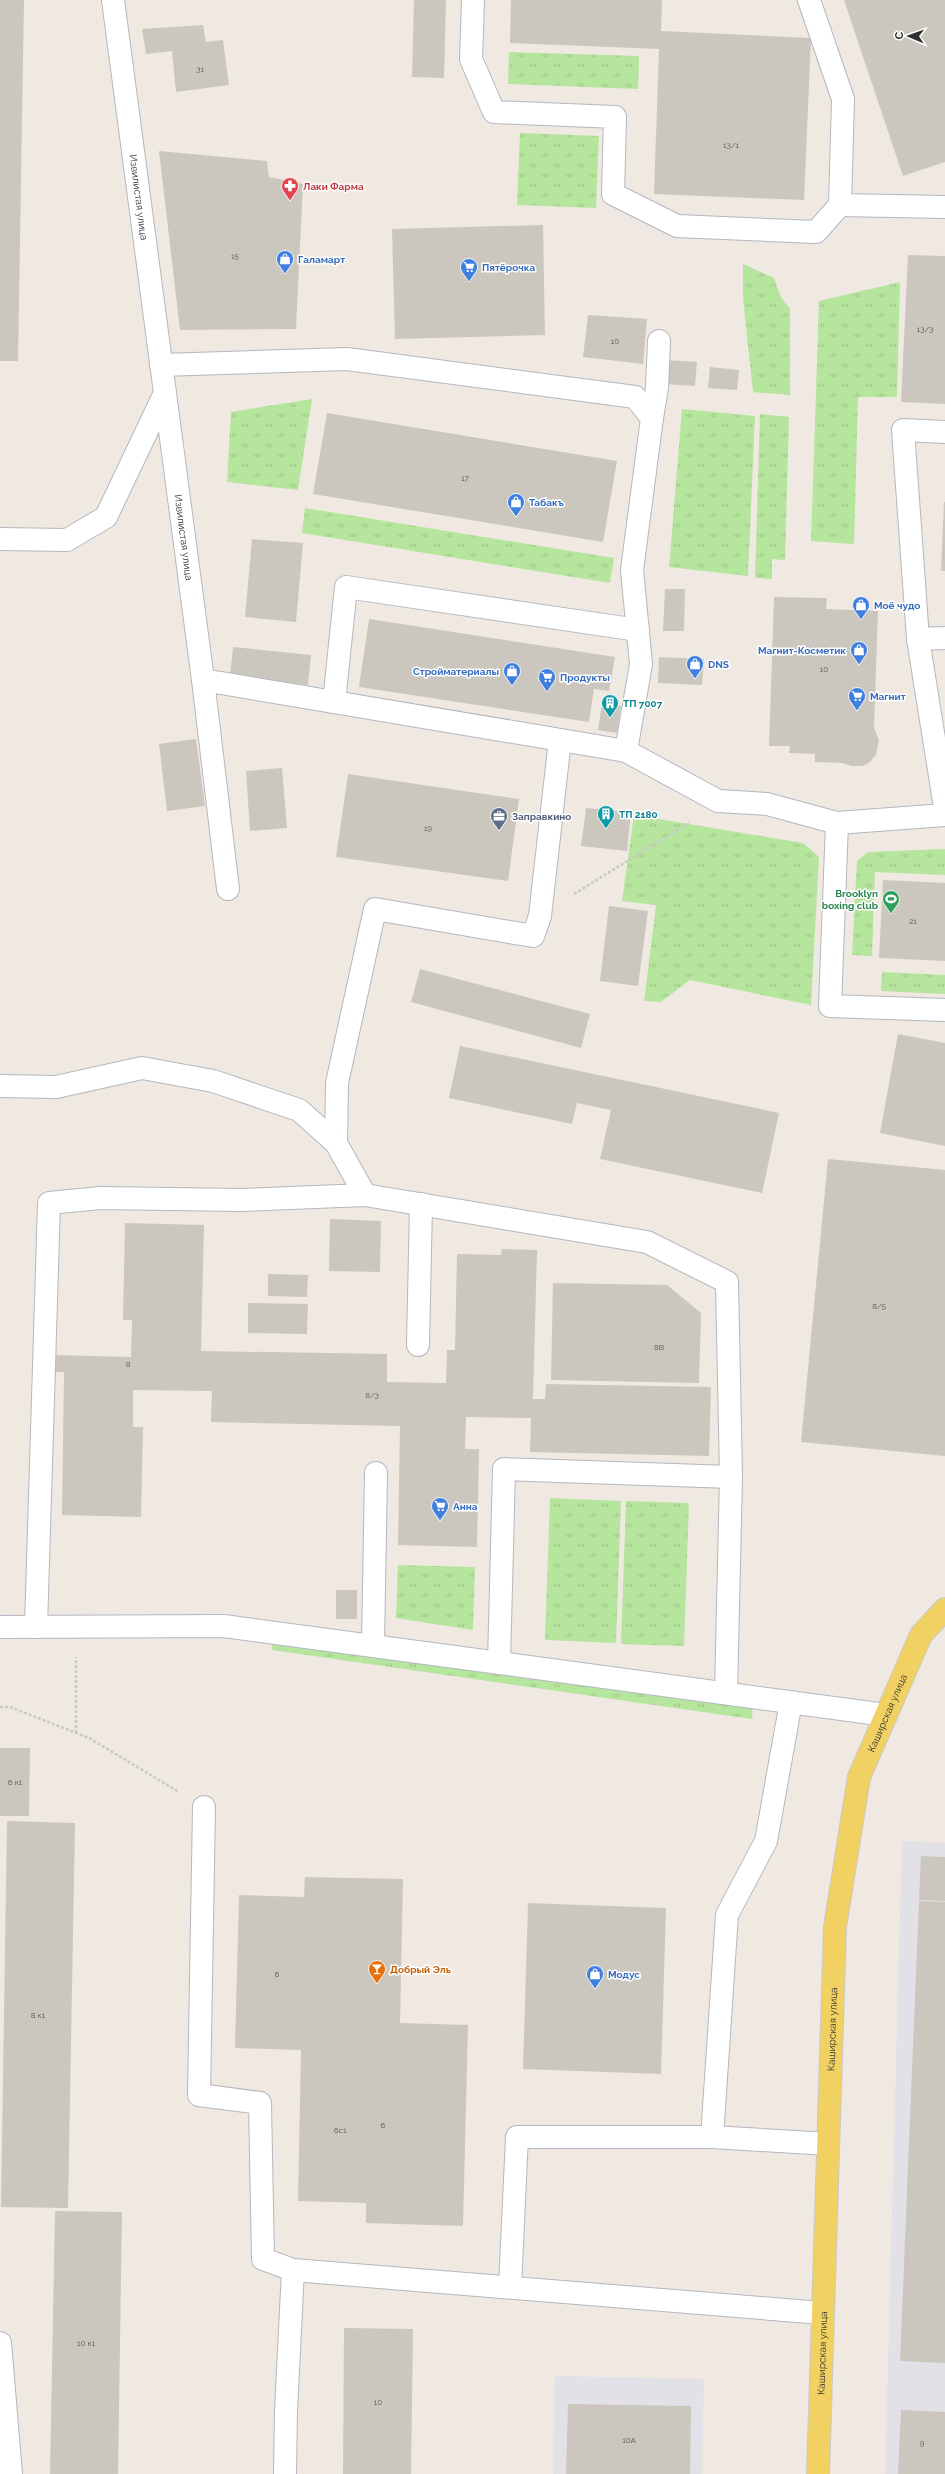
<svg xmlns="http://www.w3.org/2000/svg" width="945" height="2474" viewBox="0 0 945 2474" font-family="Raleway,sans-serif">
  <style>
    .industrial { fill: #e3e1e8 }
    .grass { fill: url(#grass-tufts) }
    .building { fill: #cbc7bf }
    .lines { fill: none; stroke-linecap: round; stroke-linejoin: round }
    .minor-casing { stroke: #b4b7c1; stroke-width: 24 }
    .major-casing { stroke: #c9c9c9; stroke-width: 24 }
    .path { stroke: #c9c9c9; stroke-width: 2.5; stroke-dasharray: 3 2; stroke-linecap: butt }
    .minor { stroke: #fff; stroke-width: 22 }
    .major { stroke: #f2d163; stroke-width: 22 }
    .labels { text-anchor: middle; stroke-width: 3; stroke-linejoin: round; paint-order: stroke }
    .number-label { font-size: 8px; fill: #555452 }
    .health-label { font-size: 10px; font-weight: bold; fill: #be3a42; stroke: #fff; text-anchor: start }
    .street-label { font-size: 10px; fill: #2e2e2e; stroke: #fff }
    .shop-label { font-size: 10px; font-weight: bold; fill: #366cbe; stroke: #fff; text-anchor: start }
    .culture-label { font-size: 10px; font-weight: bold; fill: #0d838f; stroke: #fff; text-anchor: start }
    .service-label { font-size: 10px; font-weight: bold; fill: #4e5e75; stroke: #fff; text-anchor: start }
    .leisure-label { font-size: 10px; font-weight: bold; fill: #27864d; stroke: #fff; text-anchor: end }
    .food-label { font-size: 10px; font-weight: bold; fill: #c56008; stroke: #fff; text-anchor: start }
  </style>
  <defs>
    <pattern id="grass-tufts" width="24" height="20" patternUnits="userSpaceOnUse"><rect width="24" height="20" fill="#b6e59e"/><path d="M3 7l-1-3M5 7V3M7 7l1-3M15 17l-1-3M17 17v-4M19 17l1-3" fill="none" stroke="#9dc588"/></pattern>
  </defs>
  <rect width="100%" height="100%" fill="#efe9e1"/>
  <path class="industrial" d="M 902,1841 L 945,1843 L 945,2474 L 885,2474 Z
    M 555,2376 L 704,2379 L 702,2474 L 553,2474 Z"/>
  <path class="grass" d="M 509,52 L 639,56 L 638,89 L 508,84 Z
    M 520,133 L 599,136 L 596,208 L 517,205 Z
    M 743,264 L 774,278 L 781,297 L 790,309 L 790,395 L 753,392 L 743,299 Z
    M 900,282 L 897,397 L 858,397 L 854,544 L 811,541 L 819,301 Z
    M 312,399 L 298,490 L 227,482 L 231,412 Z
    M 682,409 L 755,416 L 748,576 L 669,567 Z
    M 760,414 L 789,417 L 785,560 L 772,559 L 772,579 L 755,578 Z
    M 305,508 L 614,558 L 610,583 L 302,533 Z
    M 634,815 L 803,843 L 819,857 L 811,1005 L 690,980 L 661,1002 L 644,1001 L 656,905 L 622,901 Z
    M 945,849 L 945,875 L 875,872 L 872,956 L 852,955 L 857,861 L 868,852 Z
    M 882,972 L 945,975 L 945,994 L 881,991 Z
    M 550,1498 L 621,1501 L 616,1643 L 545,1640 Z
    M 626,1501 L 689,1503 L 684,1646 L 621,1644 Z
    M 398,1565 L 475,1567 L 473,1630 L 396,1618 Z
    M 273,1638 L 753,1702 L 752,1719 L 272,1650 Z"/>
  <path class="building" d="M 0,0 L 24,0 L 18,361 L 0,361 Z
    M 414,0 L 446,0 L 444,78 L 412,77 Z
    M 511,0 L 662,0 L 661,31 L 811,38 L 804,200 L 654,194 L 659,49 L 510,43 Z
    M 844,0 L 945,0 L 945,162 L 903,176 Z
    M 203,25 L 206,42 L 223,40 L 229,85 L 176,92 L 172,51 L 146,54 L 142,29 Z
    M 159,151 L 267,161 L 269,177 L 303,184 L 296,329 L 180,330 Z
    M 543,225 L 545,335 L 395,339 L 392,229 Z
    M 908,255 L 945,256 L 945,404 L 901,402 Z
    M 588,315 L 647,319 L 643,364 L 583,357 Z
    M 665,360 L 697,362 L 695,386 L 663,384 Z
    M 710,367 L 739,370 L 737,390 L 708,388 Z
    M 327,413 L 617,461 L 603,542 L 313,494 Z
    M 944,502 L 945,502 L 945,571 L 941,571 Z
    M 252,539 L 303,543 L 296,622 L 245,617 Z
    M 665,589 L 685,589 L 684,631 L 663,631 Z
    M 774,597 L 827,598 L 826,609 L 878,611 L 874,728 L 879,740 L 876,755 L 870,762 L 862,766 L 851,766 L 843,763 L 815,762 L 815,754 L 789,753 L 790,746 L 769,746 Z
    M 369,619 L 615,657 L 609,691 L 594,689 L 589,722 L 359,687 Z
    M 233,647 L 311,655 L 308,685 L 230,676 Z
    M 659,657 L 704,659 L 702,685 L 658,683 Z
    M 602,704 L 621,706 L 617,733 L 598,730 Z
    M 196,739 L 205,806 L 167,811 L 159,744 Z
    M 282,768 L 287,828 L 250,831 L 246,771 Z
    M 348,774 L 519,799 L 508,881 L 336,857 Z
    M 586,808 L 631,812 L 627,851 L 581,846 Z
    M 883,880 L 945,883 L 945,961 L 879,958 Z
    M 609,906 L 648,911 L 638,986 L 600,981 Z
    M 420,969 L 590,1014 L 581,1048 L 411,1002 Z
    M 898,1034 L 945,1043 L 945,1146 L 880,1133 Z
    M 460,1046 L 779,1113 L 762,1193 L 600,1159 L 611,1110 L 577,1103 L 572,1124 L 449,1098 Z
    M 828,1159 L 945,1170 L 945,1456 L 801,1442 Z
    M 330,1219 L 381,1221 L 380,1272 L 329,1271 Z
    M 125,1223 L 204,1225 L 201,1351 L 387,1354 L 387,1382 L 446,1383 L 447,1350 L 455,1350 L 457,1254 L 501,1255 L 502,1249 L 537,1250 L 533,1399 L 545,1399 L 546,1384 L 711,1387 L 709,1456 L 530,1452 L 531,1418 L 466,1417 L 465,1449 L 479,1449 L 477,1547 L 398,1545 L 400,1426 L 211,1422 L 212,1391 L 133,1390 L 133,1427 L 143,1427 L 141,1517 L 62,1515 L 64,1372 L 55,1372 L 55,1355 L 131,1357 L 132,1320 L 123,1320 Z
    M 268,1274 L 308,1275 L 307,1297 L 268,1296 Z
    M 553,1283 L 667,1285 L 701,1313 L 699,1383 L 551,1380 Z
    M 248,1303 L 308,1304 L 307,1334 L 248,1333 Z
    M 336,1590 L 357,1590 L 357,1619 L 336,1619 Z
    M 0,1748 L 30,1748 L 29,1816 L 0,1816 Z
    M 7,1821 L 75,1823 L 68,2208 L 1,2207 Z
    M 921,1856 L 945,1857 L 945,1901 L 919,1900 Z
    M 305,1877 L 403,1879 L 400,2023 L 468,2025 L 463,2226 L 366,2223 L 366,2203 L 298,2201 L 301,2050 L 235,2048 L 239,1895 L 304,1897 Z
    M 919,1901 L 945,1902 L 945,2363 L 900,2361 Z
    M 528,1903 L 666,1908 L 661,2074 L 523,2069 Z
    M 55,2211 L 122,2212 L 118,2474 L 50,2474 Z
    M 344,2328 L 413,2329 L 411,2474 L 343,2474 Z
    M 568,2404 L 691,2406 L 690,2474 L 566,2474 Z
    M 901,2410 L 945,2412 L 945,2474 L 898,2474 Z"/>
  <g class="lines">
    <defs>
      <g id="minor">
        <path id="s1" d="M 113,0 L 203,680 L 228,889"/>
        <path d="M 473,0 L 471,59 L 494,112 L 615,117 L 613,194 L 677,226 L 816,232 L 840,205 L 843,99 L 809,0"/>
        <path d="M 840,205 L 945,207"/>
        <path d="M 161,365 L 347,359 L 635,397 L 652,418 L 632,570 L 641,664 L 626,751"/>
        <path d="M 652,418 L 657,388 L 659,341"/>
        <path d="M 945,432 L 903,430 L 918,639 L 945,807"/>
        <path d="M 0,539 L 67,540 L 106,517 L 164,395"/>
        <path d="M 918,639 L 945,638"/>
        <path d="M 203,680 L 626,751 L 718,801 L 767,804 L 837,823 L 945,815"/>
        <path d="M 334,702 L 346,587 L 638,630"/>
        <path d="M 837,823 L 830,1006 L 945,1010"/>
        <path d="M 0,1086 L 56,1087 L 142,1068 L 213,1081 L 299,1110 L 336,1143 L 365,1195"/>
        <path d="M 336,1143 L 337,1083 L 375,909 L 533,936 L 540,916 L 560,740"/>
        <path d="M 418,1345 L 421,1204"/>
        <path d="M 0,1627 L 224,1626 L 886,1715"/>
        <path d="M 36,1627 L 49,1203 L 100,1198 L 241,1200 L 365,1195 L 647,1242 L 727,1282 L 731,1477 L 726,1693"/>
        <path d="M 373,1645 L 376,1473"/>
        <path d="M 499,1663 L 504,1469 L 731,1477"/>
        <path d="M 204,1807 L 199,2095 L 260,2103 L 263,2259 L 293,2270 L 286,2410 L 285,2474"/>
        <path d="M 712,2137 L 727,1915 L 766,1841 L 791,1702"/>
        <path d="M 293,2270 L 822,2313"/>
        <path d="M 510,2287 L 517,2137 L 712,2137 L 828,2144"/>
        <path d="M 0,2343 L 11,2474"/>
      </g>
      <g id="major">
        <path id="s2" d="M 818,2474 L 835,1927 L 859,1777 L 921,1635 L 945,1609"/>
      </g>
    </defs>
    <use href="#minor" class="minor-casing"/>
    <use href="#major" class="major-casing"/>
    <path class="path" d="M 574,894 L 690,822
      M 0,1707 L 10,1707 L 89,1738 L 179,1792
      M 76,1733 L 76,1657"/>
    <use href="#minor" class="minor"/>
    <use href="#major" class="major"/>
  </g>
  <defs>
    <symbol id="pharmacy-pin" viewBox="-11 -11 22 30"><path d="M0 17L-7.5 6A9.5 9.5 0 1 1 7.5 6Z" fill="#e0444e" stroke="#fff"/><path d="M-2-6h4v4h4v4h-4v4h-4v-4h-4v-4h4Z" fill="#fff"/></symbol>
    <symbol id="shop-pin" viewBox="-11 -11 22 30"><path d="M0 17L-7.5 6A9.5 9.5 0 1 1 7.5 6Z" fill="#3f7fe0" stroke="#fff"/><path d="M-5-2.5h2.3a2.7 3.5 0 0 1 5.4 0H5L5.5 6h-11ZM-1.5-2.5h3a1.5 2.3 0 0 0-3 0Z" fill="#fff"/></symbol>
    <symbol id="supermarket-pin" viewBox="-11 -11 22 30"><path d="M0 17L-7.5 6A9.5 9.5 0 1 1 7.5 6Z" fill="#3f7fe0" stroke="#fff"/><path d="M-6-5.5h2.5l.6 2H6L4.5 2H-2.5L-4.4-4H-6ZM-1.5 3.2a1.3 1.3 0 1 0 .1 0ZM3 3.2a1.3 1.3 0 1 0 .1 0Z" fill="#fff"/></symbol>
    <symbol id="building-pin" viewBox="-11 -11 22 30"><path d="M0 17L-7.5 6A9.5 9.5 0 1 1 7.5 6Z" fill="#0f9aa8" stroke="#fff"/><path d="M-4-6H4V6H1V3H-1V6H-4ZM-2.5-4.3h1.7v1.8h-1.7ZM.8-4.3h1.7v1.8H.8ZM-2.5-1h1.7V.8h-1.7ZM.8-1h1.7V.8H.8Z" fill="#fff"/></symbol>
    <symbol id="office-pin" viewBox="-11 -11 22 30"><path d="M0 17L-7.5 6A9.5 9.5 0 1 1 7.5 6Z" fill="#5c6f8a" stroke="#fff"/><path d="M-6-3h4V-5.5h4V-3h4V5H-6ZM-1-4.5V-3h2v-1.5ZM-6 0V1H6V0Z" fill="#fff"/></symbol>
    <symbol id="stadium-pin" viewBox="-11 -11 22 30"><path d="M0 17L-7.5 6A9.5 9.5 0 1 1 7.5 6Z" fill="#2e9e5b" stroke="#fff"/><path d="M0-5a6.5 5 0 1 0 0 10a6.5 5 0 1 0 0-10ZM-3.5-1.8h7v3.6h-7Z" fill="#fff"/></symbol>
    <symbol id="bar-pin" viewBox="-11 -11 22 30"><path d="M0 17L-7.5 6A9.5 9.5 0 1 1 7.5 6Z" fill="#e8710a" stroke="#fff"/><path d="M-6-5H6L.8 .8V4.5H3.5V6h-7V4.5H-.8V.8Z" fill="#fff"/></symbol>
  </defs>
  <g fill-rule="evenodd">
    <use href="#pharmacy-pin" x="280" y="176" width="20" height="27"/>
    <use href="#shop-pin" x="275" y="249" width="20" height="27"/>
    <use href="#supermarket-pin" x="459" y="257" width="20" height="27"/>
    <use href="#shop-pin" x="506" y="492" width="20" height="27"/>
    <use href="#shop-pin" x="851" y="595" width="20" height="27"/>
    <use href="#shop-pin" x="849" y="640" width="20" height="27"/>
    <use href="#shop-pin" x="685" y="654" width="20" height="27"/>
    <use href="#shop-pin" x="502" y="661" width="20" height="27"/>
    <use href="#supermarket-pin" x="537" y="667" width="20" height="27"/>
    <use href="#supermarket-pin" x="847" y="686" width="20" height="27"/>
    <use href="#building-pin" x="600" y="693" width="20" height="27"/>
    <use href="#building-pin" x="596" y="804" width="20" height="27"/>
    <use href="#office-pin" x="489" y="806" width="20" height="27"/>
    <use href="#stadium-pin" x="881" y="889" width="20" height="27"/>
    <use href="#supermarket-pin" x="430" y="1496" width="20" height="27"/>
    <use href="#bar-pin" x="367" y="1959" width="20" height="27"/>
    <use href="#shop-pin" x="585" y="1964" width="20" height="27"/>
  </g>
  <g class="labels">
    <g class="number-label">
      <text x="200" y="72">31</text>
      <text x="731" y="148">13/1</text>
      <text x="235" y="259">15</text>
      <text x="925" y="332">13/3</text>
      <text x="615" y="344">10</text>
      <text x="465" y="481">17</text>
      <text x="824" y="672">10</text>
      <text x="428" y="831">19</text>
      <text x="913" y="924">21</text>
      <text x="879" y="1309">8/5</text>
      <text x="659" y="1350">8В</text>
      <text x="128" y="1367">8</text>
      <text x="372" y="1398">8/3</text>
      <text x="15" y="1785">6 к1</text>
      <text x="277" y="1977">6</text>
      <text x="38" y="2018">8 к1</text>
      <text x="383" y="2128">6</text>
      <text x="340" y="2133">6с1</text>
      <text x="86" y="2346">10 к1</text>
      <text x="378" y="2405">10</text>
      <text x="629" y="2443">10А</text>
      <text x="922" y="2446">9</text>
    </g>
    <g class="health-label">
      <text x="303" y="190">Лаки Фарма</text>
    </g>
    <g class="street-label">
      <text dy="4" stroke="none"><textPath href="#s1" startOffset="199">Извилистая улица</textPath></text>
      <text dy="4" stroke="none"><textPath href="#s1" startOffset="542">Извилистая улица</textPath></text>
      <text dy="4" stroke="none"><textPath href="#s2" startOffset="769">Каширская улица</textPath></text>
      <text dy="4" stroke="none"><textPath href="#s2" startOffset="445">Каширская улица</textPath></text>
      <text dy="4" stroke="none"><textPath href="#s2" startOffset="121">Каширская улица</textPath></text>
    </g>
    <g class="shop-label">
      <text x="298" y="263">Галамарт</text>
      <text x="482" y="271">Пятёрочка</text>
      <text x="529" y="506">Табакъ</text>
      <text x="874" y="609">Моё чудо</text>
      <text x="846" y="654" text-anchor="end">Магнит-Косметик</text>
      <text x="708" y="668">DNS</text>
      <text x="499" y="675" text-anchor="end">Стройматериалы</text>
      <text x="560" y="681">Продукты</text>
      <text x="870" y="700">Магнит</text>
      <text x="453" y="1510">Анна</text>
      <text x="608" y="1978">Модус</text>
    </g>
    <g class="culture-label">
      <text x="623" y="707">ТП 7007</text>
      <text x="619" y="818">ТП 2180</text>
    </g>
    <g class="service-label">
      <text x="512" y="820">Заправкино</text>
    </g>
    <g class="leisure-label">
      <text x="878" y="897">Brooklyn<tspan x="878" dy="12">boxing club</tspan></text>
    </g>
    <g class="food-label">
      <text x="390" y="1973">Добрый Эль</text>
    </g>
  </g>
  <g transform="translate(909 36) rotate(272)" stroke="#ffffff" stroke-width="3" paint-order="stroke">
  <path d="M0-3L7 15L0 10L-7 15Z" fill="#2e2e2e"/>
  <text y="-6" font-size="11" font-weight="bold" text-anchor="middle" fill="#2e2e2e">С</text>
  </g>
</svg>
